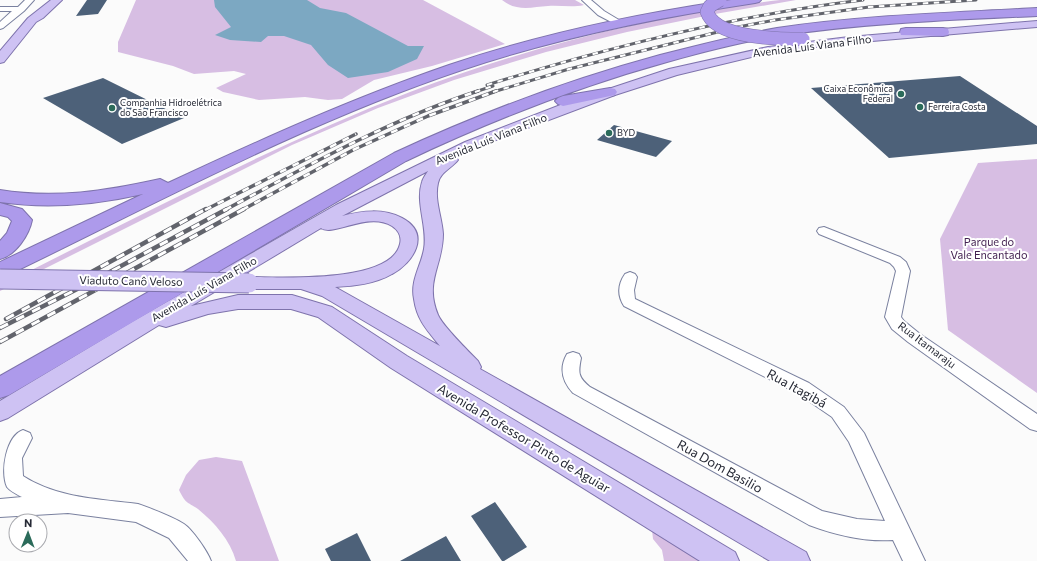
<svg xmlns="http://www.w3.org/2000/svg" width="1037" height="561" viewBox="0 0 1037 561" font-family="Commissioner,sans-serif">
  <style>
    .green { fill: #d7bee3 }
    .water { fill: #7ca8c2 }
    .building { fill: #4d6179 }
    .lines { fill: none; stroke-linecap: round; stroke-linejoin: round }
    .minor-casing { stroke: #7a819f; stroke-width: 2 }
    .major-casing { stroke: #7e73ac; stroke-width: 2 }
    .highway-casing { stroke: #7e73ac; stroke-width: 2 }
    .minor { fill: #fff; fill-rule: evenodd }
    .major { fill: #cec2f3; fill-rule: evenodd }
    .highway { fill: #ad9aeb; fill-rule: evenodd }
    .rail-far2-casing { stroke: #62646c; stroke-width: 3 }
    .rail-far1-casing { stroke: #62646c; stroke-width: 3.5 }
    .rail-casing { stroke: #62646c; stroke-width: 4.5 }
    .rail-far2 { stroke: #fff; stroke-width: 2; stroke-dasharray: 5.5; stroke-linecap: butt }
    .rail-far1 { stroke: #fff; stroke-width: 2.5; stroke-dasharray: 7; stroke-linecap: butt }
    .rail { stroke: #fff; stroke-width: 3; stroke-dasharray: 9; stroke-linecap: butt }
    .major-bridge-casing { stroke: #7e73ac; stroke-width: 21; stroke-linecap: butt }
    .highway-bridge-casing { stroke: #7e73ac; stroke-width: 14; stroke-linecap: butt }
    .major-bridge { stroke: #cec2f3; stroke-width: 19 }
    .highway-bridge { stroke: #ad9aeb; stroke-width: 13 }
    .poi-dot { fill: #2b6b5a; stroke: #fff; stroke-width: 1.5 }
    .labels { text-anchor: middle; stroke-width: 4; stroke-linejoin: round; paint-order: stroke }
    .far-poi-label { font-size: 9px; fill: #272a36; stroke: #fff; text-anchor: start }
    .street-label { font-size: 11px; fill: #272a36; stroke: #fff }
    .park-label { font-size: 11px; fill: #411f4f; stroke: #fff }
    .near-street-label { font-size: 13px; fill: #272a36; stroke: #fff }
  </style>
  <rect width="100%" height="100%" fill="#fbfbfb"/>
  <path class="green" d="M 136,0 L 423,0 L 505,44 L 432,66 L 374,80 L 342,99 L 328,100 L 305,97 L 259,100 L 223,92 L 216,88 L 246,74 L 234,71 L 194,74 L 173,66 L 118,52 L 118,42 Z
    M 502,0 L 575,0 L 584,5 C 572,8 560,5 548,6 C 532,7 517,12 502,0 Z
    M 780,0 L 796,0 L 715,14 L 627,32 L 546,52 L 454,80 L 378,108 L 292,145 L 0,291 L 0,286 C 135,218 269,147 410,92 C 528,47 654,15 780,0 Z
    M 1037,159 L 1037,393 L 948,330 L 940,239 L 978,163 Z
    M 216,457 L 242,461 L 279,561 L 236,561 C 230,540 215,523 198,509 C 186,501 186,504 179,490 L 186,475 L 199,460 Z
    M 652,530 L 701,561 L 664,561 L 662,550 L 653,539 Z"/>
  <path class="water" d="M 214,0 L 307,0 L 320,8 L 346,13 L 408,46 L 424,46 L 417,59 L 388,72 L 348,78 L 328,65 L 311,45 L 284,36 L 268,36 L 261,42 L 230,40 L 215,35 L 231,27 L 215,7 Z"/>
  <path class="building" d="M 87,0 L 107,0 L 98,14 L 76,16 Z
    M 960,76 L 1037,126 L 1037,144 L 889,158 L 811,88 Z
    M 103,78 L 184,118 L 122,144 L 43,98 Z
    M 614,125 L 672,141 L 656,157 L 597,140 Z
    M 495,502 L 527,547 L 504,561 L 502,561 L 471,516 Z
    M 357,533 L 371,561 L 331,561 L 325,549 Z
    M 446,536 L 461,561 L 400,561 Z"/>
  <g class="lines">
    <defs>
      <path id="minor" d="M 25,0 L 34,0 L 24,11 L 3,28 L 0,29 L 0,22 L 12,11 L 0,11 L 0,7 L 18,7 Z
        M 582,0 L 591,0 L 604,11 L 624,23 L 620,26 L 617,25 L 598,15 Z
        M 824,227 L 900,257 L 906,262 L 910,271 L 901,317 L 904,321 L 920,334 L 1037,414 L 1037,431 L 1030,429 L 908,342 L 892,329 L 885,317 L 896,271 L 894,267 L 890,263 L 819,234 L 817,231 L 819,228 Z
        M 630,272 L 635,274 L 637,277 L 634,290 L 635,299 L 809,383 L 844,407 L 864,433 L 925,561 L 903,561 L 893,540 C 864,542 836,535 809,525 L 573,393 C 562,381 559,368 567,354 L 573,352 L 579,354 L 581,358 C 578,373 578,377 590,387 L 822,511 L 857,519 L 885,521 L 849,442 L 832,417 L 797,393 L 624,306 C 617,295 618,284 625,274 Z
        M 23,430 L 30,433 L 32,438 L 22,458 L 23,476 C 57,498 99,499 138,504 C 152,509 171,516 184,524 C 192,529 208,552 211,561 L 188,561 L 169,538 L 136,522 L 68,513 L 0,517 L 0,499 L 22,497 C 18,495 10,491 7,487 C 0,472 6,436 23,430 Z"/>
      <path id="major" d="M 51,0 L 62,0 L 43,18 L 36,22 L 4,62 L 0,63 L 0,51 L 28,18 Z
        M 1037,21 L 1037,27 L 849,43 L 768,53 L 677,75 L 615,95 L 475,148 L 456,157 L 458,160 C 452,168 440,172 438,183 C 434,200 442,217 443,234 C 443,266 424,281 438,315 C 442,325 469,352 478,361 L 481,367 L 480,369 L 806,552 L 810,561 L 770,561 L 322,296 L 301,289 L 249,289 L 242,287 L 239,283 L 242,279 L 249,277 C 280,277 391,284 400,244 C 402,236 398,230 392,226 C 368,211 333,237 321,228 L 191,306 L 238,295 L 292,295 L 332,307 L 407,356 L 735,552 L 739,561 L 700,561 L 391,368 L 318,317 L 291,309 L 238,309 L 208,314 L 166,327 L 159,325 L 8,418 L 0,421 L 0,401 L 132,322 L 336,205 L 465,142 L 563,104 L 669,69 L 768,47 L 849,37 ZM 428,171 C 426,174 423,178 422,182 C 415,203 428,227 424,249 C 421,266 410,281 414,299 C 417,320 427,330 440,346 L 335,287 C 354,286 375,284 392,274 C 413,263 432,234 402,218 C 383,208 362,211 342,216 Z"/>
      <path id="highway" d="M 731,0 L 761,0 L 759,2 L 755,3 C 655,18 557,38 462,70 C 304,123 157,203 8,275 L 0,277 L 0,262 L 143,194 C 95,205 48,209 0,202 L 0,190 C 55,199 106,191 160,179 L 168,183 C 260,140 353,98 449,65 C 540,34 636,14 731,0 Z
        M 1037,8 L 1037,16 C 951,20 864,23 779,36 C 741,42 703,52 667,62 C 577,87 490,121 406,161 L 9,395 L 0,398 L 0,376 L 394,153 C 480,113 568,80 660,55 C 699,45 738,35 777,28 C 863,15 950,13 1037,8 Z
        M 906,28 L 943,28 L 948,29 L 949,32 L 948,35 L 943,36 L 901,35 L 900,32 L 901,29 Z
        M 610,88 L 615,89 L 617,92 L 615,95 L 563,106 L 558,104 L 555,101 L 558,98 L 563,96 Z
        M 0,203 L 22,209 L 32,220 C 29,235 16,255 0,259 L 0,241 L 7,233 L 12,221 L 8,217 L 0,215 Z"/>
    </defs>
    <use href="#minor" class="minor-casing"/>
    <use href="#major" class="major-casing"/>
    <use href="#highway" class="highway-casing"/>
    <use href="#minor" class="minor"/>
    <use href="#major" class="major"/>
    <use href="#highway" class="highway"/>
    <defs>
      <path id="rail-far2" d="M 487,85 C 609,47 736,15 863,0
        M 475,92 L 493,86
        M 493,92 L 569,69 L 738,27 L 775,20 L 869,7 L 976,0"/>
      <path id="rail-far1" d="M 205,210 L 356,134
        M 225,210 C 307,166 389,120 478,91
        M 242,210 L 353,150 L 428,116 L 496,91"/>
      <path id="rail" d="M 6,319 L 206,209
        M 0,328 L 95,280 L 227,209
        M 0,342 L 244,209"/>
    </defs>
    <use href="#rail-far2" class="rail-far2-casing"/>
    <use href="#rail-far1" class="rail-far1-casing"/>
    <use href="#rail" class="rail-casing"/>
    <use href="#rail-far2" class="rail-far2"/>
    <use href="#rail-far1" class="rail-far1"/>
    <use href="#rail" class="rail"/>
    <defs>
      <path id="major-bridge" d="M 0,279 L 249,283"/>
      <path id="highway-bridge" d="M 720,0 L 710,6 L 707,12 C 716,39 780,39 803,39"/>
    </defs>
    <use href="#major-bridge" class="major-bridge-casing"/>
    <use href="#highway-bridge" class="highway-bridge-casing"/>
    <use href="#major-bridge" class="major-bridge"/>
    <use href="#highway-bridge" class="highway-bridge"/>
  </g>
  <g class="poi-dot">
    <circle cx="901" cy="94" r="4"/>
    <circle cx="920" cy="107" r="4"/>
    <circle cx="112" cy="108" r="4"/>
    <circle cx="609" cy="133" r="4"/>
  </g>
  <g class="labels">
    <g class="far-poi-label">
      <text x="893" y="92" text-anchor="end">Caixa Econômica<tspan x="893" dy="10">Federal</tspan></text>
      <text x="120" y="106">Companhia Hidroelétrica<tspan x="120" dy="10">do São Francisco</tspan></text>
      <text x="928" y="110">Ferreira Costa</text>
      <text x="617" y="136">BYD</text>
    </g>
    <g class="street-label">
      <text transform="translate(812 46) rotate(-7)" y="4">Avenida Luís Viana Filho</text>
      <text transform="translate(491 139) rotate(-22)" y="4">Avenida Luís Viana Filho</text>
      <text transform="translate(131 281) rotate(1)" y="4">Viaduto Canô Veloso</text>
      <text transform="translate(204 289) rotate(-30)" y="4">Avenida Luís Viana Filho</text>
      <text transform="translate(927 345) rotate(37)" y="4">Rua Itamaraju</text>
    </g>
    <g class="park-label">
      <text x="989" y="246">Parque do<tspan x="989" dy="13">Vale Encantado</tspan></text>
    </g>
    <g class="near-street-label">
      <text transform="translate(797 388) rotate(29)" y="5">Rua Itagibá</text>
      <text transform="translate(524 438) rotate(31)" y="5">Avenida Professor Pinto de Aguiar</text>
      <text transform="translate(720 466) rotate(29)" y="5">Rua Dom Basilio</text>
    </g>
  </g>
  <g transform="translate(28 533) rotate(1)"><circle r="19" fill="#ffffff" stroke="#a9aaaf"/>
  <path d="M0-3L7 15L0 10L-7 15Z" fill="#2b6b5a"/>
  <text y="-6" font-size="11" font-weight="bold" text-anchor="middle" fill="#272a36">N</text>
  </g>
</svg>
